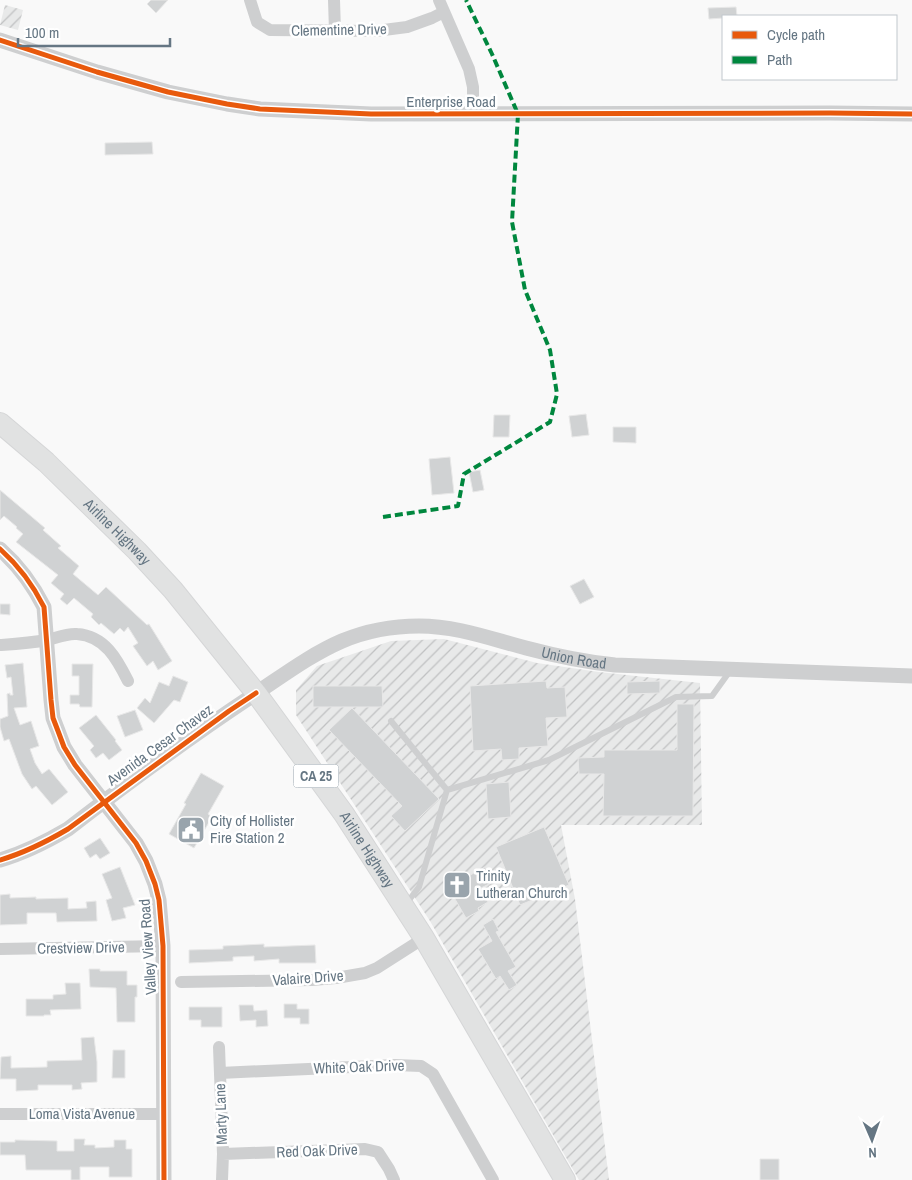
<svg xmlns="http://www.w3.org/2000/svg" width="912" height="1180" viewBox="0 0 912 1180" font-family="'Archivo Narrow',sans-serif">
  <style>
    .industrial { fill: url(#industrial-furrows) }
    .building { fill: #d0d2d3; stroke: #e8e8e8 }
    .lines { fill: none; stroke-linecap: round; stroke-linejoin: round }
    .primary-casing { stroke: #d5d6d7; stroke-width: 22 }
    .service { stroke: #cecfd0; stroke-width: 6 }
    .minor { stroke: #cecfd0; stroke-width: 12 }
    .tertiary { stroke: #cecfd0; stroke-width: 15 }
    .primary { stroke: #e1e2e2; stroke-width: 20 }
    .quiet { stroke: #00873e; stroke-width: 4; stroke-dasharray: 8 4; stroke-linecap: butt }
    .cycleway-casing { stroke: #fff; stroke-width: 8 }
    .cycleway { stroke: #e8590c; stroke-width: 5 }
    .labels { text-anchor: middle; stroke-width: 5; stroke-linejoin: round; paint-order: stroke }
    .shield { fill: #fff; stroke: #939fa8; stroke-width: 1 }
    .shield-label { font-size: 14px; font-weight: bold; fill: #657683 }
    .street-label { font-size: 15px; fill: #657683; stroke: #fff }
    .poi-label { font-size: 15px; fill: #657683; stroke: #fff; text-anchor: start }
  </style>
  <defs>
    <pattern id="industrial-furrows" width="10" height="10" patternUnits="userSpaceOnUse" patternTransform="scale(1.25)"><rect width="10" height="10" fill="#e8e9e9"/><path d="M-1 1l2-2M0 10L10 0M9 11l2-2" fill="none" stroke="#c0c1c2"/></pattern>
  </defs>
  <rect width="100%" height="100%" fill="#f9f9f9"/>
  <path class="industrial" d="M 5,5 L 23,10 L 18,30 L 0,25 Z
    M 444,639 L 537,663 L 599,672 L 700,683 L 702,825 L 561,825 L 575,899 L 609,1180 L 579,1180 L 430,921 L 296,715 L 296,690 L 317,666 L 391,641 Z"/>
  <path class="building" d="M 151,0 L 168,0 L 156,13 L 147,4 Z
    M 736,7 L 737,16 L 723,16 L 723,18 L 709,19 L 708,8 Z
    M 152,142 L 153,154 L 105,155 L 105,143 Z
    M 586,414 L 589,435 L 572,437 L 569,416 Z
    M 494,415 L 510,415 L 509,437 L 493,437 Z
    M 613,427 L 636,427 L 636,443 L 613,442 Z
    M 450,457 L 454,493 L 432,495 L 429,459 Z
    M 480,470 L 484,490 L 473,492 L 469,472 Z
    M 0,490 L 45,528 L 43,530 L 61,546 L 58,548 L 79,566 L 73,574 L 98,595 L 106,587 L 147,625 L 149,624 L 172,661 L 158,670 L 153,661 L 147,666 L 133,646 L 138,643 L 128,627 L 124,632 L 120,628 L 114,634 L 101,623 L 99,625 L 91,617 L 93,614 L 74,598 L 67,605 L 60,599 L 64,594 L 51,583 L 58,575 L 16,542 L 23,534 L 16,528 L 17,527 L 4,516 L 0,520 Z
    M 584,579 L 594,597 L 580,604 L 570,586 Z
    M 0,604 L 10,604 L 10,615 L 0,614 Z
    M 23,663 L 27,707 L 14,708 L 20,725 L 31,721 L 39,746 L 30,749 L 35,763 L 42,774 L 49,769 L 68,792 L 52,805 L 36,786 L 32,789 L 22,774 L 9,739 L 4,741 L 0,727 L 0,719 L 8,716 L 7,694 L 10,693 L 10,695 L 13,695 L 11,677 L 7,678 L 5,665 Z
    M 72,664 L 93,664 L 92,707 L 80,707 L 79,704 L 70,704 L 70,695 L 79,695 L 79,676 L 72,676 Z
    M 173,676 L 188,682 L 180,702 L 174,700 L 154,723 L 137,708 L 145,698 L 150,703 L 159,682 L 169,686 Z
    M 546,681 L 547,688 L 565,687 L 567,717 L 546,718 L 548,746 L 519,748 L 519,759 L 502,760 L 501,749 L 473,751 L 470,686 Z
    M 660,681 L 660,693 L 627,694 L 627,682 Z
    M 313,686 L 382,686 L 383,707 L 313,707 Z
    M 677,704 L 694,704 L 693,816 L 603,816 L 604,774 L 579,774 L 578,758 L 604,757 L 604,750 L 677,750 Z
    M 352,708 L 439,799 L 405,831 L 391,816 L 402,806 L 329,730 Z
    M 135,710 L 143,730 L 125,737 L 117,716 Z
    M 96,715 L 116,740 L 115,741 L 122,750 L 109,760 L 103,753 L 96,758 L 90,750 L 94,746 L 79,728 Z
    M 201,773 L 224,786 L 208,814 L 212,817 L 194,848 L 169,834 L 186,804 L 184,803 Z
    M 509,782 L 511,817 L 488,819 L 486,784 Z
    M 544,827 L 569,885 L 520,905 L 496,847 Z
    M 100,838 L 110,853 L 100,859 L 96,854 L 90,858 L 84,848 Z
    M 120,867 L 135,905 L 123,908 L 126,918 L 112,921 L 106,900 L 112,898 L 102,874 Z
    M 485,867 L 493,882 L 481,888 L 488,902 L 478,908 L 479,911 L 466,918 L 448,887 Z
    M 10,894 L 10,898 L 36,897 L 36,899 L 68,898 L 68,909 L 87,908 L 86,902 L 96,901 L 97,921 L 57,922 L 56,913 L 27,913 L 27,924 L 0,925 L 0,895 Z
    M 493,919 L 499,931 L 496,932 L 516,967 L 508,971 L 517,985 L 509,990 L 500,976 L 496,979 L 478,949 L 492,941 L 483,925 Z
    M 264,944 L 264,947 L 315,945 L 316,963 L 279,963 L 279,959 L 254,961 L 254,956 L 233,957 L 233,961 L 189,963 L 189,950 L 223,949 L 223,946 Z
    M 89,969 L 100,969 L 100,971 L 127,971 L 127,985 L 137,985 L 137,997 L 135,997 L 135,1022 L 117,1022 L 116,988 L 90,987 Z
    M 65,983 L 80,983 L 81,1009 L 50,1010 L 51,1015 L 44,1015 L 44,1016 L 26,1016 L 26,999 L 53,999 L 53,995 L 66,994 Z
    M 284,1004 L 297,1004 L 297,1009 L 309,1009 L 309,1024 L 300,1024 L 300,1018 L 284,1018 Z
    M 239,1005 L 253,1005 L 254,1011 L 267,1010 L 268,1026 L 256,1027 L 256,1020 L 240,1021 Z
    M 189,1007 L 222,1007 L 222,1027 L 201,1027 L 201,1020 L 189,1020 Z
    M 94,1037 L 97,1062 L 97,1082 L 81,1083 L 82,1089 L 72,1090 L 72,1085 L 38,1085 L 38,1090 L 16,1091 L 16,1079 L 0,1079 L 1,1057 L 11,1056 L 11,1068 L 47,1067 L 47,1061 L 82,1060 L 81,1038 Z
    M 113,1050 L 125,1050 L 125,1078 L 112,1078 Z
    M 74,1139 L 85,1139 L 84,1145 L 95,1145 L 95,1148 L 114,1147 L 114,1140 L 126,1140 L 126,1149 L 132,1149 L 132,1177 L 109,1177 L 109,1167 L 80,1167 L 80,1180 L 71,1180 L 71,1170 L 26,1170 L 25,1155 L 0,1155 L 0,1142 L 15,1142 L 15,1140 L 57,1141 L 57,1151 L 74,1151 Z
    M 760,1159 L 779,1159 L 779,1180 L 760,1180 Z"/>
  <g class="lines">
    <defs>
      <g id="primary">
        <path id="s2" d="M 0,423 L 46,462 L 137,551 L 173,590 L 256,693 L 344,814 L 424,938 L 565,1180"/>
      </g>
    </defs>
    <use href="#primary" class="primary-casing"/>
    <path class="service" d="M 391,721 L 447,790
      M 406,904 L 419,887 L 447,790 L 549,760 L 676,697 L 712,696 L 730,671"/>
    <path class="minor" d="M 250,0 L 257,22 L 270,30 L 376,31 L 407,27 L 432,18 L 444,12
      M 334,0 L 335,31
      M 439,0 L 469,69 L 473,87 L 473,114
      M 0,645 C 15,644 31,643 47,640 C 56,638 67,633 77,634 C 105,636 117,659 128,681
      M 0,949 L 163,946
      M 181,982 L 312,980 L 336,978 L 365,973 L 377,968 L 424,938
      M 219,1047 L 223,1154 L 222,1180
      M 220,1073 L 395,1065 L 421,1066 L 433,1074 L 493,1180
      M 0,1114 L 164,1114
      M 223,1154 L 365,1149 L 378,1152 L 389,1169 L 394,1180"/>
    <g class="tertiary">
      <path d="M 0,40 L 97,72 L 168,92 L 227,104 L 260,109 L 371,114 L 830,113 L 912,114"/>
      <path d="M 0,549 C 18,565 33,585 44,607 L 51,700 L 53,718 L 58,731 L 64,747 L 75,765 L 136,843 L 146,861 L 155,884 L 159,900 L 163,946 L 164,1180"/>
      <path id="s1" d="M 0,860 C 24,853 46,842 68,829 C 130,781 193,735 258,692 C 285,674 312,654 342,641 C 366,631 394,626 419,626 C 457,626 491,639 526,648 C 556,656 585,662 615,665 L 912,676"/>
    </g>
    <use href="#primary" class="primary"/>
    <path class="quiet" d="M 383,517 L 458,506 L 464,474 L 550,422 L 557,394 L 550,350 L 525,290 L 512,222 L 518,114 L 492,54 L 466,0"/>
    <defs>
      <path id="cycleway" d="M 0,40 L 97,72 L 168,92 L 227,104 L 260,109 L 371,114 L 830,113 L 912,114
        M 0,549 C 18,565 33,585 44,607 L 51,700 L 53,718 L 58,731 L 64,747 L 75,765 L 136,843 L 146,861 L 155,884 L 159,900 L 163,946 L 164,1180
        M 0,860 C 24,853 46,842 68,829 L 229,711 L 256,693"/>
    </defs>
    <use href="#cycleway" class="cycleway-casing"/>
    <use href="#cycleway" class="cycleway"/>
  </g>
  <defs>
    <symbol id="civic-square" viewBox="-11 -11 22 22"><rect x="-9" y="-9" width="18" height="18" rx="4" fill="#99a4ac" stroke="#fff"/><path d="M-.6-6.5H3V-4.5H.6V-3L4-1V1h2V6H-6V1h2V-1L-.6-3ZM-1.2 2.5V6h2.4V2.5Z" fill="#fff"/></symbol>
    <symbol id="church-square" viewBox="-11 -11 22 22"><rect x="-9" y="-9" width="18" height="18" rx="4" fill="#99a4ac" stroke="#fff"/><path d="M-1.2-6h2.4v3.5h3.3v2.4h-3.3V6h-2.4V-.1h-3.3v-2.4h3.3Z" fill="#fff"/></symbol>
  </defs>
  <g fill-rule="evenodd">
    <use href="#civic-square" x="175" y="814" width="32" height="32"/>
    <use href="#church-square" x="441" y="869" width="32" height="32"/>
  </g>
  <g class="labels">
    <rect class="shield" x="293.5" y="764.5" width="45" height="23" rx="4"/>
    <g class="shield-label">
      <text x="316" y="781">CA 25</text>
    </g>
    <g class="street-label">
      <text transform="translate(339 30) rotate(-1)" y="5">Clementine Drive</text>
      <text x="451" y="107">Enterprise Road</text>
      <text dy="5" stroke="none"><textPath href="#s2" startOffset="160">Airline Highway</textPath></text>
      <text dy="5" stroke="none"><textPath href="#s1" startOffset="645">Union Road</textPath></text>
      <text transform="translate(160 745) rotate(-36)" y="5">Avenida Cesar Chavez</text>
      <text dy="5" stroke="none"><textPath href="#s2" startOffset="565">Airline Highway</textPath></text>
      <text transform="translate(148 947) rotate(-94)" y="5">Valley View Road</text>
      <text transform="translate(81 948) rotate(-1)" y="5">Crestview Drive</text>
      <text transform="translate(308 978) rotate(-4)" y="5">Valaire Drive</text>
      <text transform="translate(359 1067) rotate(-2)" y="5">White Oak Drive</text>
      <text x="82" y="1119">Loma Vista Avenue</text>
      <text transform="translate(221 1114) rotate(-92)" y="5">Marty Lane</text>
      <text transform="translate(317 1151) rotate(-2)" y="5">Red Oak Drive</text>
    </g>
    <g class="poi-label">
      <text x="210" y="826">City of Hollister<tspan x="210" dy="17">Fire Station 2</tspan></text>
      <text x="476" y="881">Trinity<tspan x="476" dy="17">Lutheran Church</tspan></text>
    </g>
  </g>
  <rect x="722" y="15" width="175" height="65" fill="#ffffff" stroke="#c1c8cd"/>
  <rect x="732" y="31" width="25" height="8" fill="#e8590c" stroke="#c1c8cd"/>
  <text x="767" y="40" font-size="15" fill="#657683">Cycle path</text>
  <rect x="732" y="56" width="25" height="8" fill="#00873e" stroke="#c1c8cd"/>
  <text x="767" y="65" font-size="15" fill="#657683">Path</text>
  <g transform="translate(872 1140) rotate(178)" stroke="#ffffff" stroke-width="4" paint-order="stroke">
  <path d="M0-4L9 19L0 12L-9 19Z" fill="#657683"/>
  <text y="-8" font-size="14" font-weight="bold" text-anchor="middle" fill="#657683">N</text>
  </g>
  <path d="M18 38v8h152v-8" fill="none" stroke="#657683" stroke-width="2.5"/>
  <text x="25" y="38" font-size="15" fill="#657683" stroke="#ffffff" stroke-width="4" paint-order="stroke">100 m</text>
</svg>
